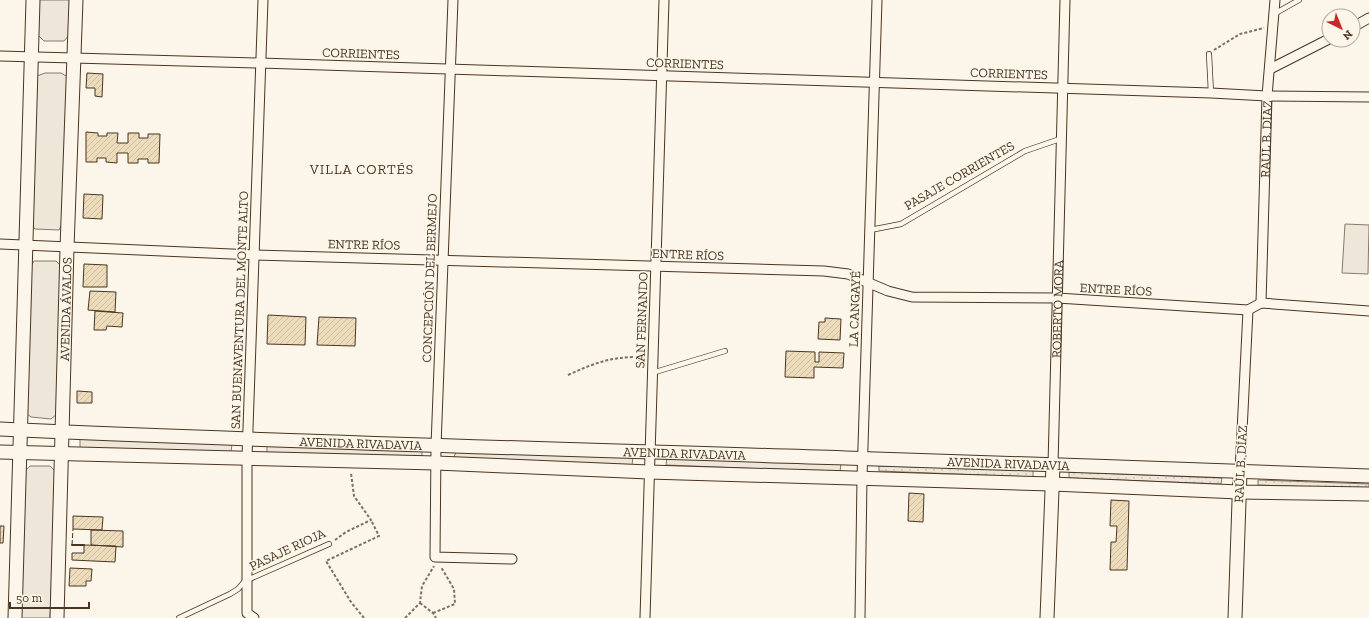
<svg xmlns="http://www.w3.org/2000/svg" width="1369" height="618" viewBox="0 0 1369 618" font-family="'Zilla Slab',serif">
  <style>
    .grass { fill: #ede6d9; stroke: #887966 }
    .park { fill: url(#park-dots); stroke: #887966 }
    .building { fill: url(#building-hatch); stroke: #4a3520 }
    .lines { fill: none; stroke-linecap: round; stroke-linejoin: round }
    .lane-casing { stroke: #4a3520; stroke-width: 6 }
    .street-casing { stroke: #4a3520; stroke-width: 11 }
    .secondary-casing { stroke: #4a3520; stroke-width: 15 }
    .path { stroke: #7f6f5c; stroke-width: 2; stroke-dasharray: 3 2; stroke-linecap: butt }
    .lane { stroke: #fbf6e9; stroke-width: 4.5 }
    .street { stroke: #fbf6e9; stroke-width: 9 }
    .secondary { stroke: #fbf6e9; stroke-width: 13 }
    .fence { stroke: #4a3520; stroke-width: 1; stroke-dasharray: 5 2; stroke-linecap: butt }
    .wall { stroke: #4a3520; stroke-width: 2 }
    .labels { text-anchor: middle; stroke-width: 3; stroke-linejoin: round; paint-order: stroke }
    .street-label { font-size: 13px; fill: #4a3520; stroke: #fbf6e9 }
    .neighbourhood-label { font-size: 14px; letter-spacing: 1px; fill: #4a3520; stroke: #fbf6e9 }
  </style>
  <defs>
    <pattern id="park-dots" width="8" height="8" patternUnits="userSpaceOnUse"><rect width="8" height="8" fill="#ede6d9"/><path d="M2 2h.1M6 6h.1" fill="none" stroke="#cdc6ba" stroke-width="1.8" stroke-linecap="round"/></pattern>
    <pattern id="building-hatch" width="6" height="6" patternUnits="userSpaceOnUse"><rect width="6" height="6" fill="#ecdcbc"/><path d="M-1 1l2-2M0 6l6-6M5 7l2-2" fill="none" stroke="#ccbda1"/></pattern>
  </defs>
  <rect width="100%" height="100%" fill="#fbf6e9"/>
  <path class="grass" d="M 39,0 L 72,0 L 70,34 L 64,41 L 44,41 L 38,35 Z
    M 45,73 L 61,73 L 68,77 L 62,224 L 59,230 L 35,229 L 30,223 L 37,76 Z
    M 1345,224 L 1369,225 L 1368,274 L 1342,273 Z
    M 34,261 L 56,261 L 61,266 L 57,414 L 51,419 L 31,417 L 26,413 L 29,269 Z
    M 80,438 L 232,444 L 231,452 L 80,449 Z
    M 267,446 L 419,450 L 422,451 L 422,456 L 419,458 L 267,454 Z
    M 456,452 L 633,457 L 632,465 L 455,459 L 454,457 Z
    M 667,457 L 841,463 L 840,472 L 666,465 Z
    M 30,466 L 50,466 L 56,472 L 50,618 L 21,618 L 23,473 Z"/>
  <path class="park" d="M 879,466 L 1033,470 L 1033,477 L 879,471 Z
    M 1069,472 L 1222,478 L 1221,484 L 1069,478 Z
    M 1258,480 L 1369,484 L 1369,489 L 1258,485 Z"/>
  <path class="building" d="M 87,73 L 103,74 L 102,97 L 95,96 L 95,88 L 86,88 Z
    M 86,132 L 98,133 L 98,136 L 107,136 L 107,133 L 118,133 L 117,143 L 128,143 L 128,133 L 139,133 L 139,138 L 148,138 L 148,134 L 160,134 L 159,163 L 148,163 L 148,159 L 138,159 L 138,163 L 128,163 L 128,153 L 117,153 L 117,163 L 106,162 L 106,158 L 97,158 L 97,162 L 86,162 Z
    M 84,194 L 103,195 L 102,219 L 83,218 Z
    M 84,264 L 107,265 L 107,287 L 83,287 Z
    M 90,291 L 116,292 L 115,312 L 88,310 Z
    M 95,311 L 123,313 L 122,327 L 107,326 L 106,330 L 94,330 Z
    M 268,315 L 306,317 L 305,345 L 267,344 Z
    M 319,317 L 356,318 L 355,346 L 317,345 Z
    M 825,318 L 841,319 L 840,340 L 818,339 L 819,322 L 825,322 Z
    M 786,351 L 815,352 L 815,362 L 819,362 L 819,352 L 844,353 L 843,368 L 814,367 L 814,378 L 785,377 Z
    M 77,391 L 92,392 L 92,403 L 77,403 Z
    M 909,493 L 924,494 L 923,522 L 908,521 Z
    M 1111,500 L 1129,501 L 1127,570 L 1110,570 L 1111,542 L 1116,542 L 1117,526 L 1110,526 Z
    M 73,516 L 103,517 L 102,530 L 73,529 Z
    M 0,526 L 4,526 L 3,543 L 0,543 Z
    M 91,530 L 123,531 L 123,547 L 91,545 Z
    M 84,545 L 116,546 L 115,562 L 72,560 L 72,553 L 84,553 Z
    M 70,568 L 92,569 L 91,581 L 86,581 L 86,586 L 69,586 Z"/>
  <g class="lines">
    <defs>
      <path id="lane" d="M 1274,14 L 1299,0
        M 1209,54 L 1211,93
        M 870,230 L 901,224 L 1025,151 L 1060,139
        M 652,373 L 725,351
        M 179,618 L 230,594 L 238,589 L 245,581 L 329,544"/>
      <g id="street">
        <path d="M 453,0 L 436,446 L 435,557 L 512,559"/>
        <path d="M 1353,27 L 1369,18"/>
        <path d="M 0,56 L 260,63 L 1211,93 L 1267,96 L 1369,97"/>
        <path d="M 1270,69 L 1329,39"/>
        <path d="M 0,244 L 255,255 L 824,271 L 848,274 L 888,291 L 912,297 L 1057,298 L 1248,310 L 1261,303 L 1369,311"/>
        <path id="s1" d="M 1261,303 L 1267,96 L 1275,0"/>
        <path id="s2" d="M 1053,465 L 1065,0"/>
        <path d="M 1240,472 L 1248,310"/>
        <path d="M 254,618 L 247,613 L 247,457 L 263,0"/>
        <path d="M 645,618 L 664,0"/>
        <path d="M 860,618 L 862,478 L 877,0"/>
      </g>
      <g id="secondary">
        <path id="s3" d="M 0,429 C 282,442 564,449 846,458 C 1020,463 1195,470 1369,476"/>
        <path d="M 0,452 L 436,463 L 649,472 L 1052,484 L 1239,492 L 1369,494"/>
        <path d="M 15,618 L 33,0"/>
        <path id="s4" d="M 57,618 L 67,248 L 76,0"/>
        <path d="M 1047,618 L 1053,465"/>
        <path d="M 1235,618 L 1240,472"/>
      </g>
    </defs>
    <use href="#lane" class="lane-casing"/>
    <use href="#street" class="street-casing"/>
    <use href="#secondary" class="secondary-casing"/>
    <path class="path" d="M 1214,50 L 1240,34 L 1264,28
      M 568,375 C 592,364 610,357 636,357 L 644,365
      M 335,540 L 346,532 L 371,520 L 354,496 L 351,473
      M 420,603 L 433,613 L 436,618
      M 433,613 L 455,604 L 454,589 L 441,567
      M 364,618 L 351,602 L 326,561 L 379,536 L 371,520
      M 405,618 L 420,603 L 422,586 L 434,566"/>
    <use href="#lane" class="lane"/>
    <use href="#street" class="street"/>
    <use href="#secondary" class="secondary"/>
    <path class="fence" d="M 72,545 L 73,529"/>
    <path class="wall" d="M 72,545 L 84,545"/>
  </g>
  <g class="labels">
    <g class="street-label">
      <text transform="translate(361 53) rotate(2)" y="5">CORRIENTES</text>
      <text transform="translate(685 63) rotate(2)" y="5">CORRIENTES</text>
      <text transform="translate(1009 73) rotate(2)" y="5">CORRIENTES</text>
      <text dy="5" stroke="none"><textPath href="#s1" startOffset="164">RAÚL B. DÍAZ</textPath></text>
      <text transform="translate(959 175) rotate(-30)" y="5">PASAJE CORRIENTES</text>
      <text transform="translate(364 244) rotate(1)" y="5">ENTRE RÍOS</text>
      <text transform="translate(688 254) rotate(2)" y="5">ENTRE RÍOS</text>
      <text transform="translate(429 278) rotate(-88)" y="5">CONCEPCIÓN DEL BERMEJO</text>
      <text transform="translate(1116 289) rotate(3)" y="5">ENTRE RÍOS</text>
      <text dy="5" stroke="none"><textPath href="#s4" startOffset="309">AVENIDA ÁVALOS</textPath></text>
      <text transform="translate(854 309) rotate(-88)" y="5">LA CANGAYÉ</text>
      <text dy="5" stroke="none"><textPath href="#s2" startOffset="156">ROBERTO MORA</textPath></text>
      <text transform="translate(239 310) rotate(-88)" y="5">SAN BUENAVENTURA DEL MONTE ALTO</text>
      <text transform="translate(641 320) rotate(-88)" y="5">SAN FERNANDO</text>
      <text dy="5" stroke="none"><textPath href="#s3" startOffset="361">AVENIDA RIVADAVIA</textPath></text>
      <text dy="5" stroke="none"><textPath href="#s3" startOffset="685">AVENIDA RIVADAVIA</textPath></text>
      <text dy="5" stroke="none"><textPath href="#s3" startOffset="1009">AVENIDA RIVADAVIA</textPath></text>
      <text transform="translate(1240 464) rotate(-87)" y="5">RAÚL B. DÍAZ</text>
      <text transform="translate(287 549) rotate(-25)" y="5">PASAJE RIOJA</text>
    </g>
    <g class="neighbourhood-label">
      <text x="362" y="174">VILLA CORTÉS</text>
    </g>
  </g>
  <g transform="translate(1341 28) rotate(137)"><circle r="19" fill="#fbf6e9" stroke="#b4a999"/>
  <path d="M0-3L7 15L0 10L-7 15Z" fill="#c62828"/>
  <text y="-6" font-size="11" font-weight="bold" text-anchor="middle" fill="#4a3520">N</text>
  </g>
  <path d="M10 602v6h79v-6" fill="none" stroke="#4a3520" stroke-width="2"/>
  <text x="16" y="602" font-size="12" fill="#4a3520" stroke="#fbf6e9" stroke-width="3" paint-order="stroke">50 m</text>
</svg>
